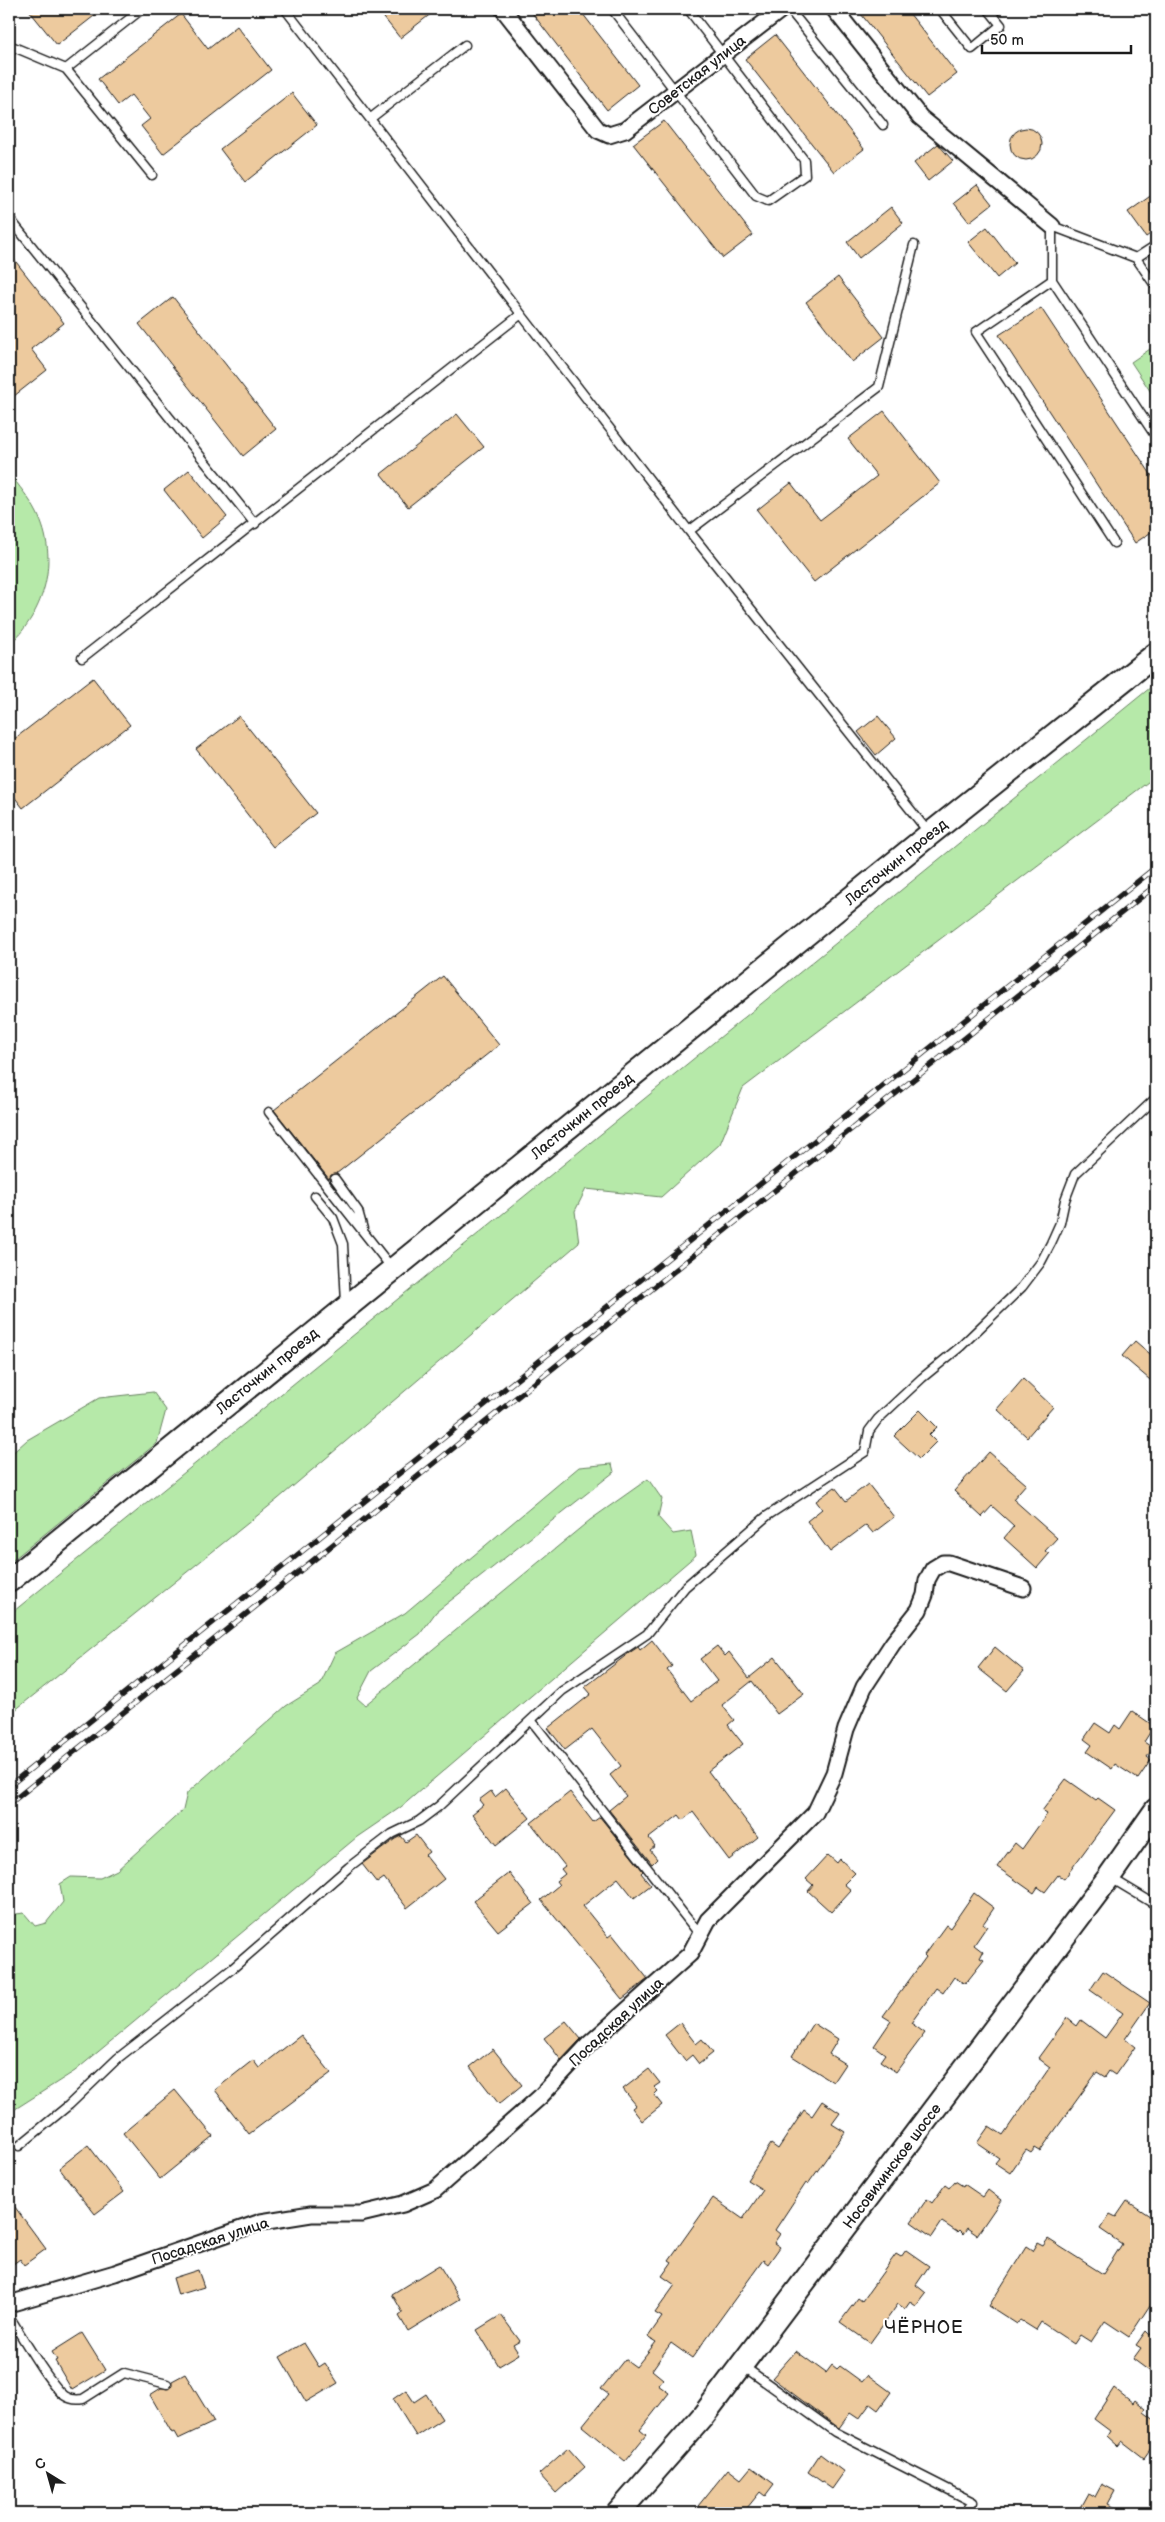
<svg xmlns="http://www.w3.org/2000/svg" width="1165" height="2522" viewBox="0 0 1165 2522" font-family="'Balsamiq Sans',sans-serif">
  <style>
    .green { fill: #b6e9a9; stroke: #698262 }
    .building { fill: #edca9e; stroke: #1c1c1c }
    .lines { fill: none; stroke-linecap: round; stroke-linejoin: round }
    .lane-casing { stroke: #1c1c1c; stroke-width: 11 }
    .street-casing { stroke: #1c1c1c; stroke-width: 19 }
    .secondary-casing { stroke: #1c1c1c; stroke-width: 26 }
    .lane { stroke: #fff; stroke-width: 8 }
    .street { stroke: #fff; stroke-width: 15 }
    .secondary { stroke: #fff; stroke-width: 22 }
    .rail-casing { stroke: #1c1c1c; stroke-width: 5.5 }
    .rail { stroke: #fff; stroke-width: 4; stroke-dasharray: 11; stroke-linecap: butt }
    .labels { text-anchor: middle; stroke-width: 4; stroke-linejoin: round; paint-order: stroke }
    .street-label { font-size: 15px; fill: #1c1c1c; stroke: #fff }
    .quarter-label { font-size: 18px; letter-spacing: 1px; fill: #1c1c1c; stroke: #fff }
  </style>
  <rect width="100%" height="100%" fill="#fff"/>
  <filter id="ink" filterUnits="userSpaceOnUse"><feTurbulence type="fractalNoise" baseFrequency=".02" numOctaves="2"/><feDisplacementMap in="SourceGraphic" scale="10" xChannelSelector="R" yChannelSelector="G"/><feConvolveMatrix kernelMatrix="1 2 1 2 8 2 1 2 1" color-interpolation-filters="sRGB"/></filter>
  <g filter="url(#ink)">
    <path class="green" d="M 1156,345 L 1156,400 L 1131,362 Z
      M 9,473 C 19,486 30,499 37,513 C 60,559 45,612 9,645 Z
      M 1156,683 L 1156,776 L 743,1088 L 720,1144 L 661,1197 L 586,1189 L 575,1211 L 579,1243 L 278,1499 L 14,1711 L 9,1710 L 9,1615 Z
      M 153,1392 L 166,1410 L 157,1443 L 9,1563 L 9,1456 L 27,1440 L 99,1398 Z
      M 612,1464 L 614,1472 L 436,1612 L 420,1634 L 371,1671 L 357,1698 L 365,1705 L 590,1520 L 648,1479 L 662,1499 L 658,1517 L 673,1534 L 691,1531 L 696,1555 L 401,1807 L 357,1837 L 75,2071 L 9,2113 L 9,1915 L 24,1913 L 35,1926 L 46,1923 L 63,1902 L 60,1884 L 71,1877 L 100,1878 L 117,1870 L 183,1810 L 187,1793 L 286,1706 L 320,1685 L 335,1653 L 405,1613 L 579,1467 Z"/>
    <path class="building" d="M 28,9 L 103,9 L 57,45 Z
      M 377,9 L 437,9 L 400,38 Z
      M 529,9 L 579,9 L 638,85 L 607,110 Z
      M 857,9 L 906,9 L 957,74 L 927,97 Z
      M 181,14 L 208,49 L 237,26 L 271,70 L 163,154 L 141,126 L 150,119 L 131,95 L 118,105 L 98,79 Z
      M 775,35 L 864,149 L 834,172 L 745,59 Z
      M 292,93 L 317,125 L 245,182 L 220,149 Z
      M 664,121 L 753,235 L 723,258 L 633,144 Z
      M1010 144a16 16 0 1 1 32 0a16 16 0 1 1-32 0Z
      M 938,144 L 953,161 L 928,181 L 914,163 Z
      M 977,185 L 992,204 L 969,222 L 954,203 Z
      M 1156,192 L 1156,230 L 1146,237 L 1128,212 Z
      M 891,207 L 903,223 L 859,258 L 847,242 Z
      M 987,227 L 1015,263 L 997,278 L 968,242 Z
      M 9,253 L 64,323 L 31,349 L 47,370 L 9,400 Z
      M 838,277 L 884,337 L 852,362 L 806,302 Z
      M 173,297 L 276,429 L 243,456 L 139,324 Z
      M 1041,308 L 1156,482 L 1156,529 L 1135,543 L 999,335 Z
      M 884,411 L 940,483 L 814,582 L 757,510 L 791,483 L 820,520 L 877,476 L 848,439 Z
      M 457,414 L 484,447 L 408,507 L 381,474 Z
      M 189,470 L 227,517 L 202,538 L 164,490 Z
      M 93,678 L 130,725 L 23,808 L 9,790 L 9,743 Z
      M 239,716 L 316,813 L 273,847 L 196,749 Z
      M 878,716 L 896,738 L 876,755 L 858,732 Z
      M 443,976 L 499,1045 L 336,1174 L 331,1175 L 329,1179 L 274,1110 Z
      M 1135,1341 L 1156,1359 L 1156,1385 L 1122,1356 Z
      M 1023,1379 L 1053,1407 L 1027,1437 L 997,1409 Z
      M 920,1410 L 937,1427 L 929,1435 L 936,1442 L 919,1459 L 894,1436 Z
      M 989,1452 L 1026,1484 L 1013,1499 L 1057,1538 L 1045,1551 L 1049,1554 L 1037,1568 L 1004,1538 L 1014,1526 L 992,1506 L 982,1517 L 954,1491 Z
      M 868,1484 L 894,1517 L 873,1533 L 866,1525 L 830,1552 L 807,1521 L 822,1509 L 816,1501 L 835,1487 L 846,1501 Z
      M 652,1640 L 672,1666 L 667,1670 L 691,1701 L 717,1681 L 700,1659 L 717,1646 L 725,1656 L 729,1652 L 749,1678 L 775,1657 L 804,1694 L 777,1714 L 752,1681 L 722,1705 L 734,1720 L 728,1725 L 743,1744 L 708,1771 L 758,1837 L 729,1860 L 693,1812 L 683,1820 L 679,1815 L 649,1838 L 655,1846 L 650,1850 L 657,1859 L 652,1864 L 609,1810 L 626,1796 L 610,1775 L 621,1766 L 592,1729 L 565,1750 L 548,1728 L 591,1694 L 585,1687 L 629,1653 L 638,1647 L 640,1650 Z
      M 995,1647 L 1024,1671 L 1007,1691 L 978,1668 Z
      M 1132,1711 L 1154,1726 L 1144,1742 L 1153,1748 L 1147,1757 L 1151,1760 L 1138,1779 L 1115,1764 L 1112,1769 L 1087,1752 L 1092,1745 L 1084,1739 L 1095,1723 L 1110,1733 L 1115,1725 L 1120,1729 Z
      M 1066,1779 L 1096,1800 L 1098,1798 L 1115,1810 L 1064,1879 L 1058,1875 L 1045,1892 L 1038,1887 L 1034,1893 L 997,1867 L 1015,1843 L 1022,1849 L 1047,1814 L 1042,1811 Z
      M 506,1788 L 530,1818 L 496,1845 L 472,1814 L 483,1805 L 479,1800 L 491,1791 L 495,1797 Z
      M 570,1792 L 593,1822 L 600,1817 L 643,1871 L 641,1873 L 651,1885 L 634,1898 L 618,1878 L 583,1906 L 608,1937 L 612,1934 L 648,1979 L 622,1999 L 541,1900 L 559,1885 L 556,1881 L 565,1874 L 561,1869 L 565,1866 L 531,1823 Z
      M 416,1835 L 429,1852 L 425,1855 L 444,1879 L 407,1908 L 384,1878 L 377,1883 L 362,1864 L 395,1839 L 401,1836 L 406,1842 Z
      M 828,1855 L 837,1863 L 840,1859 L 855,1873 L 844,1884 L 851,1890 L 831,1912 L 808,1891 L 813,1885 L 806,1879 Z
      M 509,1873 L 533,1904 L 498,1931 L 473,1901 Z
      M 974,1893 L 994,1908 L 983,1924 L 987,1926 L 974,1945 L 983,1952 L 980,1958 L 984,1960 L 965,1984 L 954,1977 L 943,1993 L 936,1988 L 911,2023 L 925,2033 L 896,2072 L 880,2061 L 885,2054 L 874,2046 L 891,2021 L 883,2016 L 926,1957 L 924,1955 L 946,1925 L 950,1928 Z
      M 1103,1971 L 1150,2003 L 1125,2039 L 1135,2047 L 1115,2075 L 1109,2071 L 1105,2077 L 1097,2072 L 1040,2151 L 1035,2148 L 1031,2153 L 1026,2150 L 1010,2173 L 995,2163 L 999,2158 L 977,2143 L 989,2126 L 1003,2135 L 1050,2067 L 1038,2058 L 1067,2018 L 1077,2026 L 1081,2020 L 1105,2038 L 1123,2013 L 1090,1990 Z
      M 566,2021 L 581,2039 L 561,2060 L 544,2038 Z
      M 680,2023 L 696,2044 L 702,2039 L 713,2053 L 699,2064 L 692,2055 L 685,2061 L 665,2035 Z
      M 813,2023 L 838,2039 L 829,2054 L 845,2064 L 833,2082 L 792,2056 Z
      M 301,2035 L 331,2073 L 249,2134 L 215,2090 L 253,2060 L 259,2068 Z
      M 493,2049 L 522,2085 L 499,2104 L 470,2067 Z
      M 649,2069 L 660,2083 L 654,2087 L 658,2091 L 654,2095 L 662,2105 L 642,2121 L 632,2108 L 636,2105 L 623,2089 Z
      M 175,2090 L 213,2136 L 160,2179 L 123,2133 Z
      M 822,2101 L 840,2113 L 832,2124 L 845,2132 L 808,2184 L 806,2183 L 775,2230 L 780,2234 L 774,2243 L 780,2247 L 768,2264 L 763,2260 L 692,2358 L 671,2343 L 652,2370 L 663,2379 L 658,2385 L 669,2393 L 640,2430 L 646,2435 L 625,2461 L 582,2426 L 608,2394 L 601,2389 L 625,2359 L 636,2367 L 656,2342 L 648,2337 L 662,2317 L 655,2313 L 675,2285 L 662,2276 L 672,2262 L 669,2260 L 713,2198 L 743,2219 L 763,2190 L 747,2180 L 771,2144 L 778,2149 L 804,2110 L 812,2116 Z
      M 88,2145 L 124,2192 L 95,2214 L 59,2168 Z
      M 955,2181 L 963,2186 L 964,2184 L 983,2197 L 988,2190 L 1001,2200 L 977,2235 L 967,2228 L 963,2234 L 959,2230 L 957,2232 L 942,2222 L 932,2237 L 911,2222 L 927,2199 L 932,2203 L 945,2185 L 949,2188 Z
      M 9,2199 L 46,2249 L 24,2265 L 20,2259 L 9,2267 Z
      M 1127,2201 L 1156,2220 L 1156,2296 L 1129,2337 L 1105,2321 L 1091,2342 L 1080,2335 L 1074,2344 L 1041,2322 L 1036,2330 L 1020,2320 L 1017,2324 L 989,2306 L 1026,2247 L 1032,2251 L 1037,2243 L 1043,2246 L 1048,2239 L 1103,2274 L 1122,2244 L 1100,2229 L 1110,2214 L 1116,2217 Z
      M 906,2250 L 929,2266 L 916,2285 L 926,2293 L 916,2306 L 910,2302 L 905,2309 L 898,2304 L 870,2343 L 840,2322 L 858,2298 L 862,2301 L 896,2254 L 901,2257 Z
      M 439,2265 L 460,2299 L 408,2331 L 399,2316 L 403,2313 L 392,2294 Z
      M 198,2270 L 204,2287 L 178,2295 L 173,2278 Z
      M 501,2315 L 520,2341 L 513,2345 L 519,2354 L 499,2366 L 477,2330 Z
      M 1156,2326 L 1156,2376 L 1133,2359 L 1141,2348 L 1136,2345 L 1146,2331 L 1150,2335 Z
      M 82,2333 L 105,2370 L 72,2390 L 55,2361 L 57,2360 L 52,2352 Z
      M 304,2343 L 319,2367 L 325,2363 L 338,2383 L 306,2402 L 280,2357 Z
      M 796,2351 L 826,2373 L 832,2365 L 837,2369 L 840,2366 L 862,2382 L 868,2375 L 891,2392 L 878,2410 L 870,2404 L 859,2419 L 850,2413 L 839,2428 L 772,2378 Z
      M 185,2374 L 214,2422 L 178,2439 L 174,2432 L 172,2433 L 150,2395 L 161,2388 L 171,2388 L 172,2381 Z
      M 1114,2388 L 1133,2403 L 1135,2400 L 1146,2409 L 1144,2412 L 1156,2421 L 1156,2441 L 1144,2458 L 1122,2441 L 1118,2446 L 1107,2436 L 1110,2431 L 1094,2419 Z
      M 406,2390 L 414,2402 L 426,2394 L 442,2419 L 416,2436 L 393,2399 Z
      M 568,2448 L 585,2467 L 556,2493 L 539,2474 Z
      M 820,2454 L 844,2472 L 832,2489 L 808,2472 Z
      M 751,2467 L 774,2484 L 765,2496 L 760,2492 L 743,2513 L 707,2513 L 698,2506 L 728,2469 L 741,2479 Z
      M 1102,2484 L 1115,2491 L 1108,2504 L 1126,2513 L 1077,2513 L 1088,2493 L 1095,2497 Z"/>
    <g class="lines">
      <defs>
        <path id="lane" d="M 285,9 L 689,531 L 879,387 L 914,245
          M 612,9 L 756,196 L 768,201 L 805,175 L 804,160 L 688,9
          M 789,9 L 883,125
          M 940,9 L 972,49 L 1001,25 L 988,9
          M 9,45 L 66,69 L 152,175
          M 66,69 L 142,9
          M 371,118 L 465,45
          M 9,213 L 14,224 L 255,524
          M 1156,245 L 1136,258 L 1052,226 L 1052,280 L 1156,437
          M 1136,258 L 1156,287
          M 1052,280 L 976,332 L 1114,543
          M 689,531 L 929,833
          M 82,658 L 520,315
          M 269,1112 L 391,1267
          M 335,1179 L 358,1211 L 363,1229
          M 315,1196 L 333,1218 L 343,1244 L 346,1303
          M 531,1720 L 700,1935
          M 1111,1878 L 1156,1905
          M 19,2146 L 69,2105 L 118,2058 L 233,1968 L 349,1867 L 392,1834 L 419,1821 L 439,1806 L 562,1691 L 647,1634 L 685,1587 L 767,1516 L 865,1452 L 869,1431 L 878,1419 L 922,1378 L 960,1347 L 1022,1287 L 1041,1262 L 1051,1243 L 1060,1223 L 1065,1200 L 1075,1174 L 1156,1098
          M 9,2316 C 20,2333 50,2386 65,2396 C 71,2400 77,2400 83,2399 L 124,2373 L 167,2384
          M 743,2366 L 835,2432 L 973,2502 L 965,2513"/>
        <path id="street" d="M 503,9 L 598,130 L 609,135 L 625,130 L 782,9
          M 834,9 L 920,117 L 1052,226
          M 9,2304 L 115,2273 L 261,2222 L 311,2214 L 361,2214 L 403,2204 L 435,2190 L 540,2097 L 589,2044 L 690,1954 L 708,1920 L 815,1813 L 834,1773 L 846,1729 L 864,1687 L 893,1643 L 919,1610 L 925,1595 L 927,1580 L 933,1569 L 943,1563 L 949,1563 L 1023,1588"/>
        <path id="secondary" d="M 9,1581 L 930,834 L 1156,654
          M 618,2513 L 703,2416 L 1109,1877 L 1156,1810"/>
      </defs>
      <use href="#lane" class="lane-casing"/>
      <use href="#street" class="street-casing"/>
      <use href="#secondary" class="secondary-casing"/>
      <use href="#lane" class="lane"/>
      <use href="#street" class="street"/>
      <use href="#secondary" class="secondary"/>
      <defs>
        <path id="rail" d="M 9,1786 L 1156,867
          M 9,1804 L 1156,885"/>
      </defs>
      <use href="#rail" class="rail-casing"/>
      <use href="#rail" class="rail"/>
    </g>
  </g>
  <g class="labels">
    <g class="street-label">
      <text transform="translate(697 75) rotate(-38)" y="5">Советская улица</text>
      <text transform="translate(896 862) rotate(-39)" y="5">Ласточкин проезд</text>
      <text transform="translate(582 1116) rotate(-39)" y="5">Ласточкин проезд</text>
      <text transform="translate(267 1371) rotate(-39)" y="5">Ласточкин проезд</text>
      <text transform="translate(616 2022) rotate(-43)" y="5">Посадская улица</text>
      <text transform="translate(892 2166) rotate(-53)" y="5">Носовихинское шоссе</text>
      <text transform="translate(210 2241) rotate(-18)" y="5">Посадская улица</text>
    </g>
    <g class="quarter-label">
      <text x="924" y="2333">ЧЁРНОЕ</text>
    </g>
  </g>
  <rect width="1165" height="2522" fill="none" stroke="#fff" stroke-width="30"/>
  <rect x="15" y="15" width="1135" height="2492" fill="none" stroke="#1c1c1c" stroke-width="2" filter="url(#ink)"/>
  <g transform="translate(48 2474) rotate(323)" stroke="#ffffff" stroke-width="4" paint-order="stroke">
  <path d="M0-4L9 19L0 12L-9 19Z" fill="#1c1c1c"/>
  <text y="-8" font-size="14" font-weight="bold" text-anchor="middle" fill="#1c1c1c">С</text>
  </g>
  <path d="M982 45v8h149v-8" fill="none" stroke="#1c1c1c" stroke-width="2.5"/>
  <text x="990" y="45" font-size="15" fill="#1c1c1c" stroke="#ffffff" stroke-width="4" paint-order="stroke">50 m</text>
</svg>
